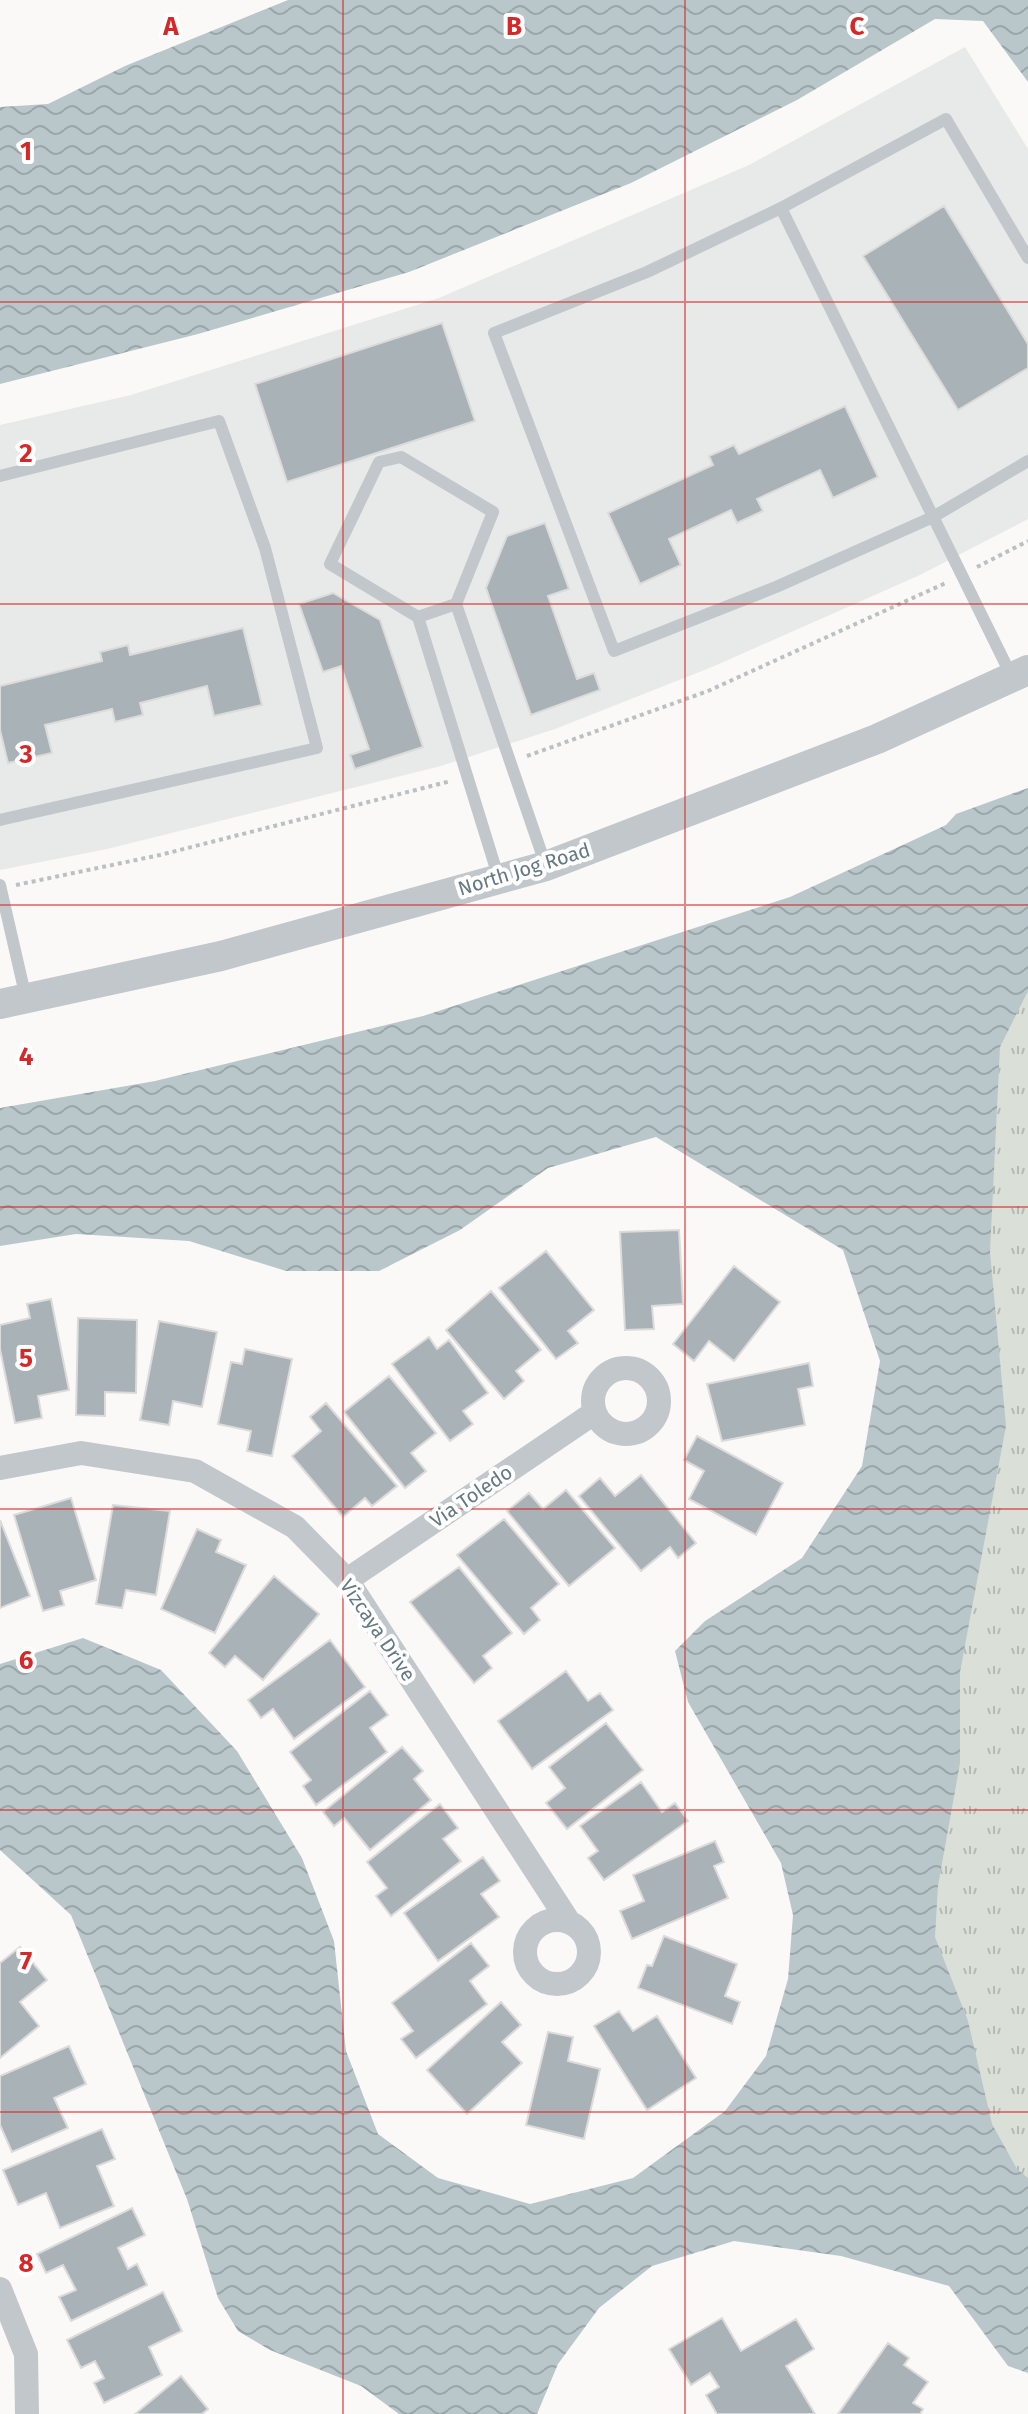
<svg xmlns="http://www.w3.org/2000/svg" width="1028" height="2414" viewBox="0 0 1028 2414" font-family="'Fira Sans',sans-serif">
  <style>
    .built { fill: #e8e9e9 }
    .grass { fill: url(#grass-tufts) }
    .water { fill: url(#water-waves) }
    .building { fill: #a8b2b7; stroke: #dcdbda; stroke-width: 2 }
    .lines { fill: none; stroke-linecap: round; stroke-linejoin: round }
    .path { stroke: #bbc0c2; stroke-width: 4; stroke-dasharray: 4 4; stroke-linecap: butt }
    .service { stroke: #c1c7ca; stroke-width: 12 }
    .minor { stroke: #c1c7ca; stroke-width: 24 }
    .tertiary { stroke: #c1c7ca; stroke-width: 30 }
    .grid { fill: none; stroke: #d62828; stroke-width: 2; stroke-opacity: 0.55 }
    .labels { text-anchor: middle; stroke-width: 8; stroke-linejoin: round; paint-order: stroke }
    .street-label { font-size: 20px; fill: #657982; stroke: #fff }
    .grid-label { font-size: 26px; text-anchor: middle; font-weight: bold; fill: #d62828; stroke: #fff; stroke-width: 8; stroke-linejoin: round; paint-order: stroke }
  </style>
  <defs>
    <pattern id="grass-tufts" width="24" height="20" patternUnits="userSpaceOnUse" patternTransform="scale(2)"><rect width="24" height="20" fill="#dadfd7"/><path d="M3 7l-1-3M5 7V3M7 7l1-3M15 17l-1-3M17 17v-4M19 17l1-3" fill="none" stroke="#b4bab4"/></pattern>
    <pattern id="water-waves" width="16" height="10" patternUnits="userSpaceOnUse" patternTransform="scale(2)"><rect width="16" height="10" fill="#b9c7ca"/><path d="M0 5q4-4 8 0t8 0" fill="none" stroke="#9aa6a9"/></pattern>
  </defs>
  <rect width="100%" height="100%" fill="#faf9f8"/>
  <path class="built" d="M 965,47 L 1028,149 L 1028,519 L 920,575 L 712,667 L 555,729 L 441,766 L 107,849 L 0,870 L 0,425 L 131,395 L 439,298 L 749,165 Z"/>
  <path class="grass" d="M 1028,940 L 1028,2307 L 928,2113 L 963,1033 Z"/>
  <path class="water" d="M 288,0 L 1028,0 L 1028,82 L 983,21 L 935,19 L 797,100 L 631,183 L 409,272 L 198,334 L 0,384 L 0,107 L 48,104 L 125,66 Z
    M 1028,788 L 1028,991 L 1000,1047 L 990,1252 L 1006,1426 L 960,1672 L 960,1763 L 938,1886 L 935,1937 L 968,2021 L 992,2124 L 1017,2169 L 1028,2178 L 1028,2373 L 1008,2366 L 949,2286 L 841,2256 L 734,2241 L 652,2266 L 599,2308 L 558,2364 L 537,2414 L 399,2414 L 361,2386 L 270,2350 L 238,2331 L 218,2298 L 187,2199 L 71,1915 L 0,1850 L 0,1664 L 83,1638 L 161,1670 L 237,1751 L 302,1858 L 334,1941 L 346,2051 L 378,2134 L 438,2178 L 530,2204 L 633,2178 L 725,2111 L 766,2056 L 788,1979 L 793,1915 L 781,1863 L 688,1702 L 675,1651 L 705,1621 L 802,1558 L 862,1466 L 880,1361 L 843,1250 L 656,1137 L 548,1168 L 460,1230 L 379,1271 L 286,1271 L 189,1241 L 76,1234 L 0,1246 L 0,1108 L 155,1081 L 423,1016 L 790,897 L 946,825 L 956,814 Z"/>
  <path class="building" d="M 944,206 L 1028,344 L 1028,368 L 958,410 L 863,256 Z
    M 442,323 L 475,421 L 287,482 L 255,384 Z
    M 845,406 L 878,477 L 833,498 L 820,470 L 757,499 L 763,511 L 737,523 L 731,510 L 669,539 L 681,565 L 640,584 L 608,513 L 713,465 L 709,456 L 734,445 L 739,454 Z
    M 545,523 L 569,589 L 548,596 L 577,679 L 594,673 L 600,690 L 531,715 L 486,588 L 507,536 Z
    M 333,593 L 380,620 L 423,747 L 355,769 L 350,755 L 369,749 L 341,666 L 323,672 L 299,604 Z
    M 243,628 L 262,705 L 214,716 L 207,686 L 140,703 L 143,715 L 115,722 L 112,709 L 45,725 L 52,753 L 8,763 L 0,730 L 0,686 L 102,661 L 100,652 L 128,645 L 130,655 Z
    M 679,1230 L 683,1304 L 652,1306 L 654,1329 L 625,1330 L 620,1232 Z
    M 546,1251 L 594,1310 L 568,1331 L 578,1343 L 556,1359 L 499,1288 Z
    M 734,1266 L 780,1302 L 734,1361 L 709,1341 L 694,1361 L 673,1344 Z
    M 491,1291 L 541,1350 L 516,1371 L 524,1381 L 504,1399 L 446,1330 Z
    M 51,1299 L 69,1390 L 38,1396 L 42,1418 L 15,1423 L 0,1349 L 0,1325 L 30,1318 L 27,1304 Z
    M 78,1318 L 137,1320 L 136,1393 L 105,1392 L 105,1416 L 76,1415 Z
    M 159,1321 L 217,1332 L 202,1407 L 173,1401 L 169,1425 L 140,1420 Z
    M 429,1337 L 437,1349 L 449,1340 L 488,1393 L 463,1411 L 473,1424 L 450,1441 L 392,1364 Z
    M 245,1349 L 292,1359 L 272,1456 L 247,1451 L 251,1431 L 218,1424 L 231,1362 L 242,1364 Z
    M 809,1363 L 813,1386 L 798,1389 L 805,1425 L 722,1441 L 707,1384 Z
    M 389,1376 L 436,1433 L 411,1453 L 426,1471 L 405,1488 L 344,1412 Z
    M 326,1403 L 397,1486 L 372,1506 L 365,1498 L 343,1517 L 292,1456 L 321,1431 L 310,1417 Z
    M 697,1436 L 783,1483 L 756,1535 L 689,1499 L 704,1471 L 684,1460 Z
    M 641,1475 L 696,1543 L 678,1558 L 670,1547 L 641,1571 L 579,1496 L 600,1478 L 615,1496 Z
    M 566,1490 L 615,1548 L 569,1586 L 507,1511 L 529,1493 L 543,1509 Z
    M 71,1498 L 96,1580 L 60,1591 L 64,1605 L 43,1611 L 14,1515 Z
    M 113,1505 L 170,1511 L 156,1595 L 126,1590 L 122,1608 L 96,1604 Z
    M 504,1519 L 559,1584 L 531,1608 L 540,1620 L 524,1634 L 457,1555 Z
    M 0,1520 L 30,1596 L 0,1608 Z
    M 197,1529 L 221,1540 L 216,1552 L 246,1565 L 215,1633 L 161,1609 Z
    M 459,1567 L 512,1633 L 483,1656 L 492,1668 L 474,1683 L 410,1602 Z
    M 274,1576 L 319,1614 L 263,1680 L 235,1656 L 225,1667 L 209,1653 Z
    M 330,1640 L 365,1687 L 294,1739 L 273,1709 L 261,1718 L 248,1700 Z
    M 566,1671 L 588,1701 L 600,1693 L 613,1710 L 532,1769 L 498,1721 Z
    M 370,1691 L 388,1715 L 370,1728 L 387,1752 L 316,1805 L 303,1786 L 311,1780 L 290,1752 Z
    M 606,1723 L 643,1770 L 567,1829 L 546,1803 L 565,1788 L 549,1767 Z
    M 402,1747 L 423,1771 L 414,1779 L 431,1800 L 370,1850 L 344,1818 L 334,1826 L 323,1812 Z
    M 641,1782 L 662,1812 L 675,1803 L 688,1821 L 604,1880 L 588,1858 L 598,1851 L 580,1826 Z
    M 440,1804 L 458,1828 L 443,1839 L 461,1861 L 391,1916 L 376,1896 L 387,1888 L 367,1862 Z
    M 715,1841 L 724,1862 L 714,1866 L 728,1898 L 632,1939 L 620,1911 L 644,1901 L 633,1875 Z
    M 483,1857 L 500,1881 L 481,1894 L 499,1917 L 438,1961 L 404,1913 Z
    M 664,1936 L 737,1964 L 725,1996 L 740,2002 L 732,2024 L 638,1988 L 647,1965 L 652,1966 Z
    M 471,1943 L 489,1966 L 470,1981 L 487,2004 L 416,2058 L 401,2039 L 413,2031 L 392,2003 Z
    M 20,1947 L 47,1980 L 20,2002 L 39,2026 L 0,2058 L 0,1963 Z
    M 501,2002 L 521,2025 L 502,2042 L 522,2063 L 467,2114 L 427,2070 Z
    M 619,2011 L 633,2031 L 657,2016 L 696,2078 L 647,2110 L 594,2026 Z
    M 548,2032 L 573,2037 L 568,2061 L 600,2069 L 584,2139 L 526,2125 Z
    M 69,2046 L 86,2084 L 54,2098 L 68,2128 L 12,2152 L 0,2125 L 0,2076 Z
    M 102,2129 L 115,2159 L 97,2166 L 114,2206 L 60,2228 L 46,2193 L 18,2205 L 3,2170 Z
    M 132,2208 L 145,2235 L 118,2248 L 128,2269 L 137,2264 L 147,2285 L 71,2321 L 59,2297 L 76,2290 L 63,2265 L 46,2273 L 37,2254 Z
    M 163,2292 L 182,2331 L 149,2347 L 162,2375 L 104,2403 L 94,2383 L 104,2378 L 95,2361 L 81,2368 L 67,2340 Z
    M 722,2318 L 741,2351 L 796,2319 L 814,2349 L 786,2366 L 815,2414 L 717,2414 L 706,2395 L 719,2387 L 710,2373 L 691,2385 L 669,2349 Z
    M 888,2343 L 909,2358 L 904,2365 L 928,2382 L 913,2403 L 923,2409 L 920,2414 L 838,2414 Z
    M 181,2376 L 208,2409 L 202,2414 L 135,2414 Z"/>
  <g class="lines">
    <path class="path" d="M 977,567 L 1028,541
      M 527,756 L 708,691 L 948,582
      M 16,885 L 160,855 L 451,781"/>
    <path class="service" d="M 781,208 L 647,272 L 494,333 L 614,651 L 776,587 L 933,517 L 1028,461
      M 0,476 L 219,421 L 265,548 L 317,748 L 0,820
      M 418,617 L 456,604
      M 1012,677 L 781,208 L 946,119 L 1028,258
      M 499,879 L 418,617 L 330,564 L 379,462 L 401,457 L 493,512 L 456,604 L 546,866
      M 0,885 L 26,998"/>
    <path class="minor" d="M593 1401a33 33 0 1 1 66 0a33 33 0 1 1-66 0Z
      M 0,1468 L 81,1453 L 195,1471 L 295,1527 L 347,1580 L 569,1922
      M 347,1580 L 594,1413
      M525 1952a32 32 0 1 1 64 0a32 32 0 1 1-64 0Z
      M 0,2289 L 26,2354 L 27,2414"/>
    <path class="tertiary" d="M 0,1004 L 221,956 L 546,866 L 877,739 L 1028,670"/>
  </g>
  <path class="grid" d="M 343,0 L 343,2414M 685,0 L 685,2414M 0,302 L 1028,302M 0,604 L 1028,604M 0,905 L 1028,905M 0,1207 L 1028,1207M 0,1509 L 1028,1509M 0,1810 L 1028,1810M 0,2112 L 1028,2112"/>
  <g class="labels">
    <g class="street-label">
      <text transform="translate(524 869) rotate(-17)" y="7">North Jog Road</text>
      <text transform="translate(471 1496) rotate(-34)" y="7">Via Toledo</text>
      <text transform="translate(378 1630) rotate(56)" y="7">Vizcaya Drive</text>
    </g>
  </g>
  <g class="grid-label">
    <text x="171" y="35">A</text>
    <text x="514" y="35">B</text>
    <text x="857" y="35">C</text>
    <text x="26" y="160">1</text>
    <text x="26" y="462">2</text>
    <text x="26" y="763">3</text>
    <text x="26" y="1065">4</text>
    <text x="26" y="1367">5</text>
    <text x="26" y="1669">6</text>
    <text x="26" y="1970">7</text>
    <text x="26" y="2272">8</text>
  </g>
</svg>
